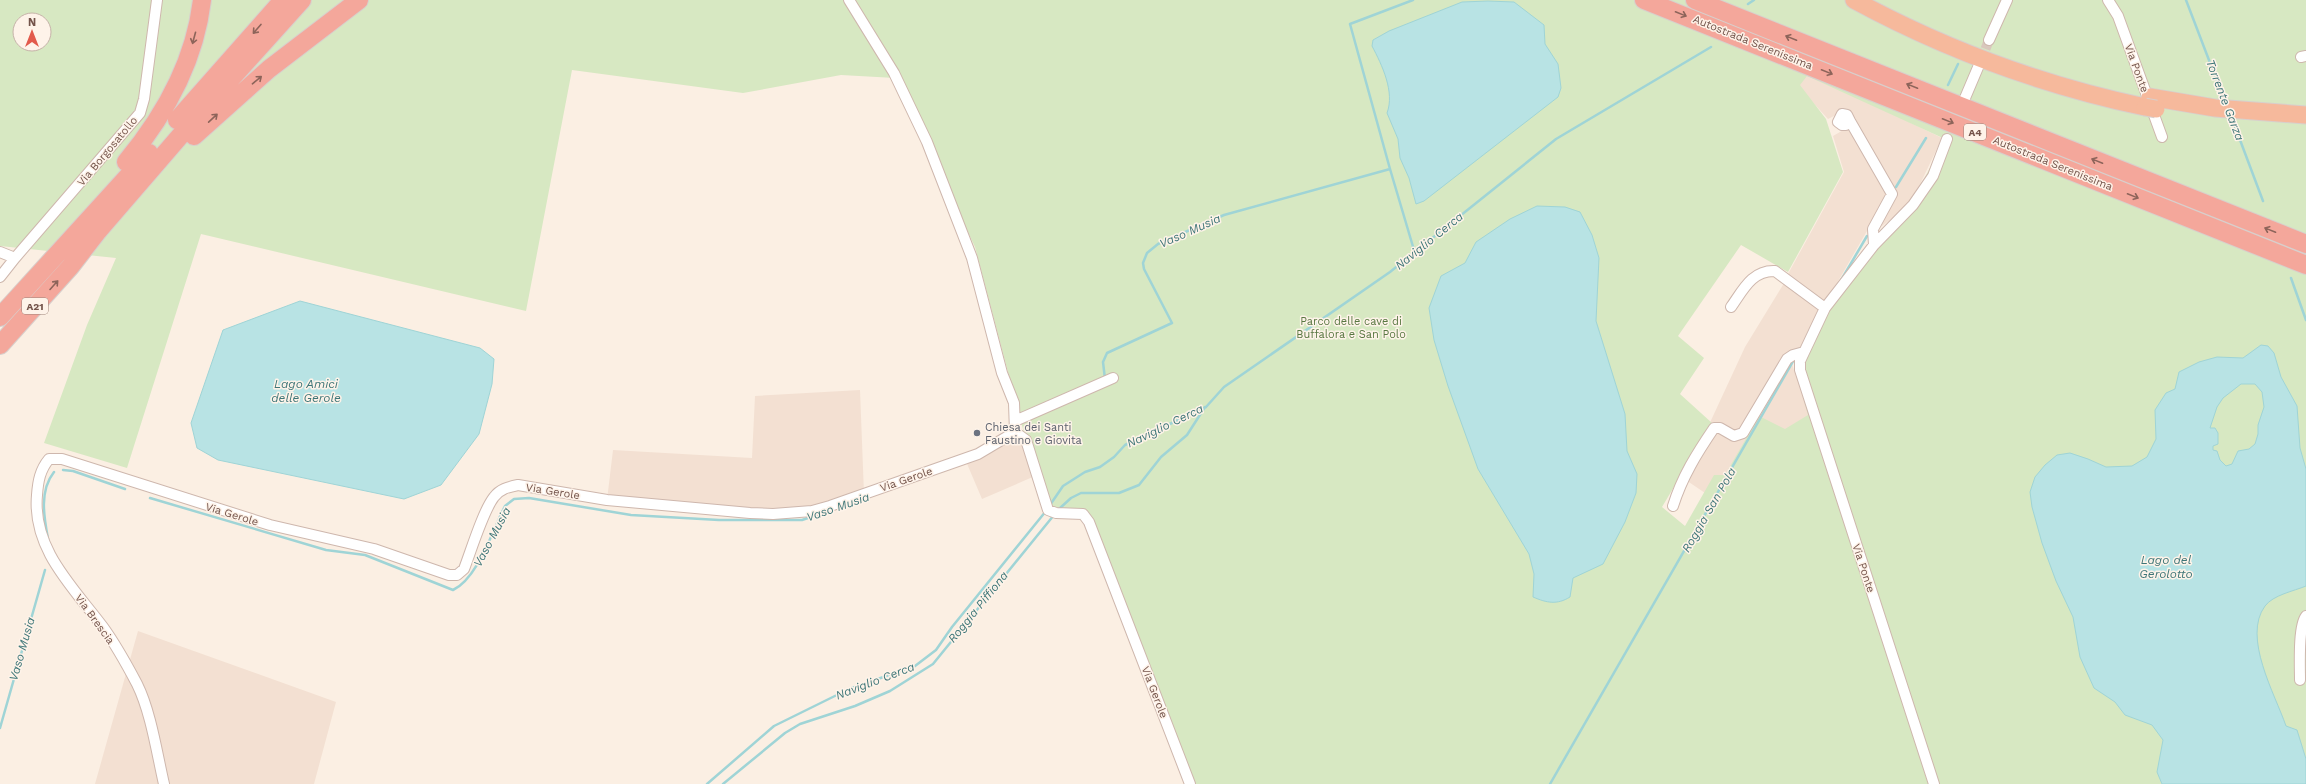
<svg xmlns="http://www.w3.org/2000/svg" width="2306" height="784" viewBox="0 0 2306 784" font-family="'Work Sans',sans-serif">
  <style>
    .residential { fill: #f3e0d2 }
    .green { fill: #d7e8c2; fill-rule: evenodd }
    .water { fill: #b8e3e4; stroke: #9fd4d6; fill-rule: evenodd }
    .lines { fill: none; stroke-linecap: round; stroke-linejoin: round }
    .stream { stroke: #9fd4d6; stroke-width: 2.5 }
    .minor-tunnel { stroke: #d9c8bd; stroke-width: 10; stroke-dasharray: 10 5; stroke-linecap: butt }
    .minor-casing { stroke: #ceb7ad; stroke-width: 12 }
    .trunk-casing { stroke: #d8cfcc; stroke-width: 19 }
    .motorway-casing { stroke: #d8cfcc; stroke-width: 20 }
    .minor { stroke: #fff; stroke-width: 10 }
    .trunk { stroke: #f6b99c; stroke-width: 17 }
    .motorway { stroke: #f4a79b; stroke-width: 18 }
    .trunk-bridge-casing { stroke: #d8cfcc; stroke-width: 19; stroke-linecap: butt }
    .trunk-bridge { stroke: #f6b99c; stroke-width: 17 }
    .oneway { stroke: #8d645a }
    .worship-dot { fill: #6b7280; stroke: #fef3e9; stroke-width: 1.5 }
    .labels { text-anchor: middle; stroke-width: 3; stroke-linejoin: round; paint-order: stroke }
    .shield { fill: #fef3e9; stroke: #9d837a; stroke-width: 1 }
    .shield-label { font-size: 10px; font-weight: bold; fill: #73534a }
    .street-label { font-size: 11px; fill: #73534a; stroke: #fef3e9 }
    .park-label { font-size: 11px; fill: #597842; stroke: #fef3e9 }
    .worship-label { font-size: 11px; fill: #5b616d; stroke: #fef3e9; text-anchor: start }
    .water-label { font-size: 12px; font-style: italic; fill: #3e7678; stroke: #fef3e9 }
  </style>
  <rect width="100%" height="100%" fill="#fbefe3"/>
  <path class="residential" d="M 1807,73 L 1942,138 L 1913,199 L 1906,207 L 1881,227 L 1894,194 L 1846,110 L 1828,119 L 1798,86 Z
    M 1852,125 L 1890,191 L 1829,297 L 1823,302 L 1788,274 L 1844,172 L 1833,136 Z
    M 1786,280 L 1821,310 L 1792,364 L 1810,416 L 1705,493 L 1680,476 L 1707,429 L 1745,347 Z
    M 860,390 L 864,494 L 830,506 L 773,514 L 607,500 L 613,450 L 752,458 L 755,396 Z
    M 1012,439 L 1021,439 L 1035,476 L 982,499 L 965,459 Z
    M 138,631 L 336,702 L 314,784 L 95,784 Z"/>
  <path class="green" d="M 0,0 L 2306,0 L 2306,784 L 1189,784 L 1081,513 L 1051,512 L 1024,433 L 975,247 L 895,78 L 841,75 L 743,93 L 572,70 L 526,311 L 201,234 L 127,468 L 44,443 L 87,325 L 116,258 L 0,246 ZM 20,20 L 44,20 L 44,44 L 20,44 ZM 1807,76 L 1945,139 L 1911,204 L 1821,309 L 1794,365 L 1808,415 L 1785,429 L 1759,416 L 1725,475 L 1714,475 L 1685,526 L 1662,507 L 1712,423 L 1680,394 L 1704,358 L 1678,336 L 1741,245 L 1788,272 L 1843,172 L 1826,119 L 1800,85 Z"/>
  <path class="water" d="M 1488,1 L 1514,2 L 1544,25 L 1545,44 L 1558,64 L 1561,88 L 1558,97 L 1424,201 L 1416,204 L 1409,178 L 1400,158 L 1398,139 L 1387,113 C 1395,92 1382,65 1372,46 L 1373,40 L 1389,31 L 1462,2 Z
    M 1537,206 L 1565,207 L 1580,212 L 1592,235 L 1599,258 L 1596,321 L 1625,414 L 1627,451 L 1637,474 L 1636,493 L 1625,522 L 1603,564 L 1573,578 L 1570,597 C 1557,605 1547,603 1533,597 L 1534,574 L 1529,554 L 1478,469 L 1448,386 L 1434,340 L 1429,308 L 1441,276 L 1465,263 L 1476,242 L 1510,219 Z
    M 300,301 L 480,348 L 494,359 L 492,384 L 479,434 L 441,485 L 404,499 L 218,460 L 197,448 L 191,423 L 223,330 Z
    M 2261,345 L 2268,346 L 2274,353 L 2281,377 L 2297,406 L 2300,448 L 2306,469 L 2306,586 C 2294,591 2273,595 2265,606 C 2242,637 2275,694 2286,726 L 2297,730 L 2306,759 L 2306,784 L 2162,784 L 2157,772 L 2163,740 L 2152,725 L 2125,715 L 2115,702 L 2094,688 L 2080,657 L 2073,617 L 2056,581 L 2042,543 L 2032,507 L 2030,492 L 2035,477 L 2045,465 L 2057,455 L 2070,453 L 2088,459 L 2106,467 L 2132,466 L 2147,457 L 2156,439 L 2155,410 L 2166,393 L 2175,389 L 2179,372 L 2199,362 L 2217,357 L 2243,358 ZM 2241,384 L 2255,384 L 2262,392 L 2264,407 L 2258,425 L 2258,434 L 2255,444 L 2249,449 L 2238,451 L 2232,464 L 2226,466 L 2220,460 L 2217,451 L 2213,450 L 2213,446 L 2218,444 L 2218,433 L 2215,428 L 2210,428 L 2217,407 L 2223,398 Z"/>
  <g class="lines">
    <path class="stream" d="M 2186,0 L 2225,102
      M 1748,4 L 1754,0
      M 1948,85 L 1958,64
      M 2231,116 L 2263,201
      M 1390,169 L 1414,250
      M 1896,187 L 1926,138
      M 2291,278 L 2306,320
      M 1840,282 L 1867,236
      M 1105,379 L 1103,362 L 1107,353 L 1172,323 L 1144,269 L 1143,263 L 1147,253 L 1158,244 L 1224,215 L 1390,169 L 1350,24 L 1413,0
      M 63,470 L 73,471 L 125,489
      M 150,498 L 326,550 L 365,555 L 453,590 C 478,578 492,531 505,506 L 514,499 L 529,498 L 631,515 L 719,520 L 802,520 L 817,515
      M 1050,505 L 1063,486 L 1085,472 L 1100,467 L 1114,457 L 1125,445 L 1206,407 L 1224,387 L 1390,272 L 1556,139 L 1711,47
      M 1059,509 L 1071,498 L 1081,493 L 1119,493 L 1139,485 L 1161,457 L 1187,435 L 1205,407
      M 48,539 C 44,517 39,491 54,472
      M 0,728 L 45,570
      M 707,784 L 774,726 L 849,689 L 915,666 L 936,650 L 952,627 L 1046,511
      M 723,784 L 785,733 L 800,724 L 855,706 L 890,691 L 933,664 L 1054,515
      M 1550,784 L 1795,358"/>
    <path class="minor-tunnel" d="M 1980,63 L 1989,40"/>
    <defs>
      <path id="minor" d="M 2108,0 L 2118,16 L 2162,137
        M 1989,40 L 2007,0
        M 2301,57 L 2306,56
        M 1965,98 L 1979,65
        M 1850,121 L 1846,125 L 1842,125 L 1838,122 L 1842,114 L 1847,115 L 1850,121 L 1892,194 L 1873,229 L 1874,245
        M 0,252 L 15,258 L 0,277
        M 15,258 L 140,113 L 144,99 L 157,0
        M 1731,307 C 1743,290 1752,270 1775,271 L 1825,308
        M 1015,421 L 1113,378
        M 1015,432 L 1026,440 L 1048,510 L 1056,513 L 1083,514 L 1089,522 L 1190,784
        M 1673,506 C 1682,477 1697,453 1714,428 L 1720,428 L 1734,436 L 1743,433 L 1787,359 L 1793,355 L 1804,352
        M 2300,680 C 2300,666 2298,626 2306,616
        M 164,784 C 157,754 151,712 137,684 C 127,665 116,645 103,627 C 73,587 32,549 37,495 C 38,481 40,470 49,459 L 62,459 L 270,525 L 374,549 L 449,575 L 457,575 L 464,569 C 471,551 483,511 494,497 C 500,489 508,487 518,485 L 607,500 L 750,513 L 773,514 L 812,511 L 830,506 L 978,454 L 1015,432 L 1014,403 L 1002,373 L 972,258 L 927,142 L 894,73 L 849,0
        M 1934,784 L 1800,370 L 1800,361 L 1825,308 L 1874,245 L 1913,205 L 1933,176 L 1947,139"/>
      <path id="trunk" d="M 1854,0 C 1948,51 2041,85 2145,107
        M 2150,97 L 2215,108 L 2306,115"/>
      <path id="motorway" d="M 1644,0 L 2306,265
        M 1695,0 L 2306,244
        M 177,120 L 283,0
        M 194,136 L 269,69 L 359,0
        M 126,162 C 165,115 195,61 202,0
        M 0,317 L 149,153
        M 0,345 L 70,267 L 98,231 L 193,121 L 302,0"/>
    </defs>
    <use href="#minor" class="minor-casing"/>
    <use href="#trunk" class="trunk-casing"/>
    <use href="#motorway" class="motorway-casing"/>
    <use href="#minor" class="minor"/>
    <use href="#trunk" class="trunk"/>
    <use href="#motorway" class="motorway"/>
    <defs>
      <path id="trunk-bridge" d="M 2145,107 L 2156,109"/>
    </defs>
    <use href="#trunk-bridge" class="trunk-bridge-casing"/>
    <use href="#trunk-bridge" class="trunk-bridge"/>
  </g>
  <defs><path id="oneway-shaft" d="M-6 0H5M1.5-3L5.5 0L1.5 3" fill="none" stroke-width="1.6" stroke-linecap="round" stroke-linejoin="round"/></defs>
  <g class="oneway">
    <use href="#oneway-shaft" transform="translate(1681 14) rotate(22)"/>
    <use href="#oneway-shaft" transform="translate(257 29) rotate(131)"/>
    <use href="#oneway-shaft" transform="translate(194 38) rotate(105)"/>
    <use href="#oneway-shaft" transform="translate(1791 38) rotate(-158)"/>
    <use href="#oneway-shaft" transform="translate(1827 72) rotate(22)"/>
    <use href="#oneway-shaft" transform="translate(257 80) rotate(-40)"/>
    <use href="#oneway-shaft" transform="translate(1912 86) rotate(-158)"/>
    <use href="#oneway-shaft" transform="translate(213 118) rotate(-43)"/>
    <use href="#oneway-shaft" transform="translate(1948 121) rotate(22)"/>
    <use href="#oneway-shaft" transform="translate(2097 161) rotate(-158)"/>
    <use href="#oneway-shaft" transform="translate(2133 196) rotate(22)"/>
    <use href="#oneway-shaft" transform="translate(2270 230) rotate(-158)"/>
    <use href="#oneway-shaft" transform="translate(54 285) rotate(-48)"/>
  </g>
  <circle class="worship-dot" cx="977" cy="433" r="4"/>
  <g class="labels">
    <g class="shield">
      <rect x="1964" y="124" width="22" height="16" rx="3"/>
      <rect x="22" y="298" width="26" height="16" rx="3"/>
    </g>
    <g class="shield-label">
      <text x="1975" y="136">A4</text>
      <text x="35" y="310">A21</text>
    </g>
    <g class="street-label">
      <text transform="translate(1753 42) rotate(22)" y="4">Autostrada Serenissima</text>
      <text transform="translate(2137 68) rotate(70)" y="4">Via Ponte</text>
      <text transform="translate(107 151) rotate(-50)" y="4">Via Borgosatollo</text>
      <text transform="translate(2053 163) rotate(22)" y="4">Autostrada Serenissima</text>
      <text transform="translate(906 479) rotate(-19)" y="4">Via Gerole</text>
      <text transform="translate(553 491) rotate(9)" y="4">Via Gerole</text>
      <text transform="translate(232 514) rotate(17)" y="4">Via Gerole</text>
      <text transform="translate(1864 568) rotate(72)" y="4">Via Ponte</text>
      <text transform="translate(95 619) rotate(54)" y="4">Via Brescia</text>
      <text transform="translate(1155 692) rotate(69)" y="4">Via Gerole</text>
    </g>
    <g class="park-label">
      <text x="1351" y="325">Parco delle cave di<tspan x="1351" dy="13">Buffalora e San Polo</tspan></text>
    </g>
    <g class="worship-label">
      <text x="985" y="431">Chiesa dei Santi<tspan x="985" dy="13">Faustino e Giovita</tspan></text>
    </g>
    <g class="water-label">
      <text transform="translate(2225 100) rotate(69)" y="4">Torrente Garza</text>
      <text transform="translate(1190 231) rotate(-24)" y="4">Vaso Musia</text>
      <text transform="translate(1429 241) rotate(-39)" y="4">Naviglio Cerca</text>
      <text x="306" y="388">Lago Amici<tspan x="306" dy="14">delle Gerole</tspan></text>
      <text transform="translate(1165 426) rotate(-26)" y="4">Naviglio Cerca</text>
      <text transform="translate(838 507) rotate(-19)" y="4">Vaso Musia</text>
      <text transform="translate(1709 510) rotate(-60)" y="4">Roggia San Pola</text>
      <text transform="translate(492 537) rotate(-62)" y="4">Vaso Musia</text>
      <text x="2166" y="564">Lago del<tspan x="2166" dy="14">Gerolotto</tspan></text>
      <text transform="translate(978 607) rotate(-51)" y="4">Roggia Piffiona</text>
      <text transform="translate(22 649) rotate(-74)" y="4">Vaso Musia</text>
      <text transform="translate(875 681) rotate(-21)" y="4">Naviglio Cerca</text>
    </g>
  </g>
  <g transform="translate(32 32)"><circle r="19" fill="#fef3e9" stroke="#c6b3a9"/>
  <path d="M0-3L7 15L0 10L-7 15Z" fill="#e25a4b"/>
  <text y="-6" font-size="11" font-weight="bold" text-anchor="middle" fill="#73534a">N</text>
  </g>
</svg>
